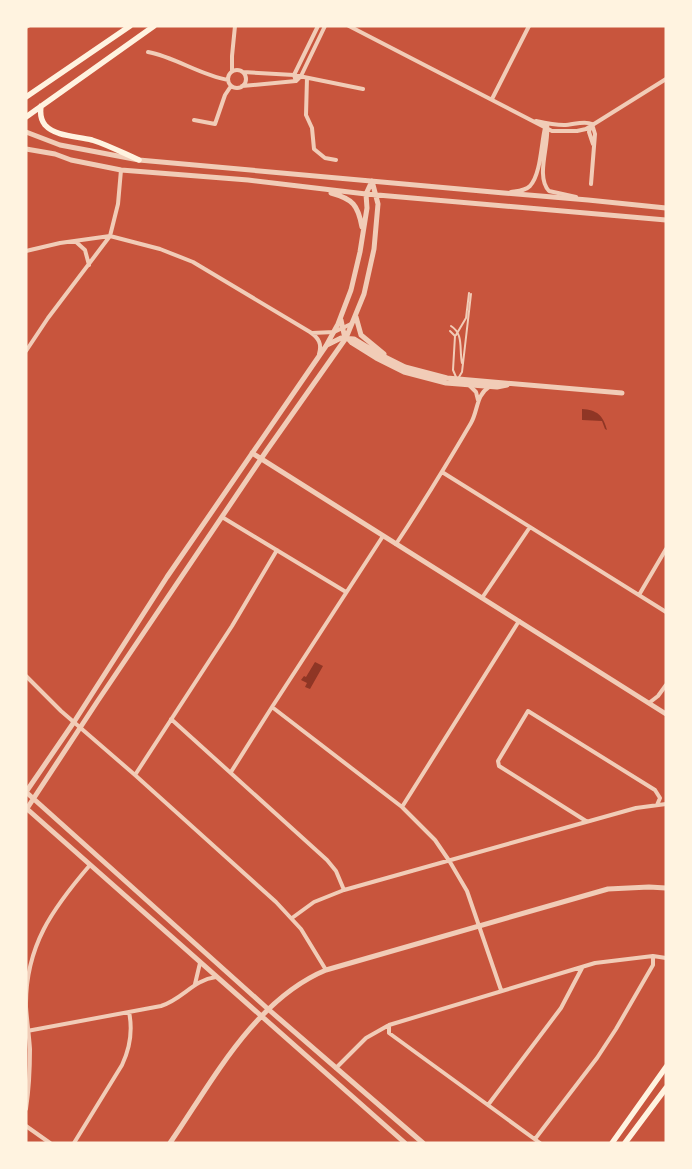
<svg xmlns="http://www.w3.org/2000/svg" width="692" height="1169" viewBox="0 0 692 1169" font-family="'Zilla Slab',serif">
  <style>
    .water { fill: #8f3625 }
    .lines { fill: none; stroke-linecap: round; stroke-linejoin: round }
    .service { stroke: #f1ccb7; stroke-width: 2 }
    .minor { stroke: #f1ccb7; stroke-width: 4 }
    .tertiary { stroke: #f1ccb7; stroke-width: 5 }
    .secondary { stroke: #fff3e0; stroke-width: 5.5 }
  </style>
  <rect width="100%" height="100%" fill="#c8553d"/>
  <path class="water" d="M 582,409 C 597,410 603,415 607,430 L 605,429 L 602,421 L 582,420 Z
    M 315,662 L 323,666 L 310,689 L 305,687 L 307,683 L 301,680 L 304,676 L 306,677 Z"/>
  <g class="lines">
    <path class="service" d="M 451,326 C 464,334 459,349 462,363
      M 450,331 L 455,336 L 453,370 L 456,377
      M 456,335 L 466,318 L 469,293
      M 459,377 L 462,372 L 471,294"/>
    <path class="minor" d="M 349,26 L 552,131 L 577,131 L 586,129 L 666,79
      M 26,27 L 28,26
      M 148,52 C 175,57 200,75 228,80
      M228 79a9 9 0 1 1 18 0a9 9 0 1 1-18 0Z
      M 232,71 L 232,56 L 235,26
      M 243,72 L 294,75 L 363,89
      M 307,78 L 306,115 L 312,128 L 314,149 L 325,158 L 336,160
      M 296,81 L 294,75 L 318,26
      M 242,86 L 296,81 L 301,76 L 325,26
      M 492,99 L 529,26
      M 194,120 L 215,124 L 225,95 L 231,86
      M 536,121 C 545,123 554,125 564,125 C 573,125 584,120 592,124
      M 547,124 C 550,144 535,176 549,191 L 576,197
      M 591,125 L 589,132 L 593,144
      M 591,184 L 595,134 L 592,124
      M 511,192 C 518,191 525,191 530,186 C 541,174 541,144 545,128
      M 75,241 L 85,250 L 89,265
      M 26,251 L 60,243 L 110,236 L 160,249 L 193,262 L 310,332 C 319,338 322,344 319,354
      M 312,333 L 334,332 L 351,324
      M 26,351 L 48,318 L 110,236 L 118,204 L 121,170
      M 469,385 L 476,392 L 478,400
      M 442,472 L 666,612
      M 222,517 L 346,592
      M 396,544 C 422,505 447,464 471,423 C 478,411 476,395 489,387
      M 639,595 L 666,549
      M 482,598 L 530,527
      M 26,676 L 61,711 L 135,775 L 276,902 L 301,929 L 326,970
      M 649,703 L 658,696 L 666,685
      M 272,707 L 402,807 L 435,840 L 450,862 L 467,891 L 501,990
      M 171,719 L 327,860 L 336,871 L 344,890
      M 231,772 L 272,707 L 383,536
      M 135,775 L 232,626 L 277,550
      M 402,807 L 519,621
      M 586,821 L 499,766 L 498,761 L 528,711 L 655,790 L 660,798 L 657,805
      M 292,918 L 314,902 L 344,890 L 636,808 L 666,804
      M 195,984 L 200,963
      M 389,1025 L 389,1033 L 540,1143
      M 27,1031 L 161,1006 C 183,999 193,980 216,977
      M 336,1068 L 366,1038 L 389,1025 L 595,963 L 653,956 L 666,958
      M 488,1105 L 561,1008 L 582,968
      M 26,1109 C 29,1089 30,1069 30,1049 C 29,1035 27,1021 26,1007 C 25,946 53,908 90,865
      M 26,1126 L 50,1143
      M 535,1139 L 597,1058 L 616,1029 L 653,965 L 653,956
      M 74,1143 L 122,1065 C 130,1048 133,1031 129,1012"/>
    <path class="tertiary" d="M 26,132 L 60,145 L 139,160 L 504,193 L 588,200 L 666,208
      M 26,149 L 55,154 L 71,160 L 121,170 L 248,180 L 366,194 L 666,220
      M 331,193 C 353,199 358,205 362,227
      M 356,317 L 361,335 L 384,354
      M 341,320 L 344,334 L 352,343 L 376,358 L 404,372 L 446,383 L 497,387 L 507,385
      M 327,345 L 341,338 L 354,339 L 377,353 L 405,367 L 447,378 L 622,393
      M 252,453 L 666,714
      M 26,792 L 74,722 L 167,577 L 326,346 L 338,324 L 351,290 L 360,252 L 367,208 L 366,194 L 372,181
      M 26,792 L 268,1009 L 423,1143
      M 26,808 L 405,1143
      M 26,810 L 97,702 L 267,450 L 346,338 L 364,294 L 374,249 L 378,204 L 372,181
      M 170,1143 C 212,1082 254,1000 326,970 L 608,889 L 649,887 L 666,888"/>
    <path class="secondary" d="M 26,97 L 130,26
      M 41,106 C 40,113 40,119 45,125 C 56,137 77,136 92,140 C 108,145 123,153 139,160
      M 26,117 L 154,26
      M 612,1143 L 666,1067
      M 625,1143 L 666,1088"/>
  </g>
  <rect width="692" height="1169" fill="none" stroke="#fff3e0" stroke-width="55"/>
</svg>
